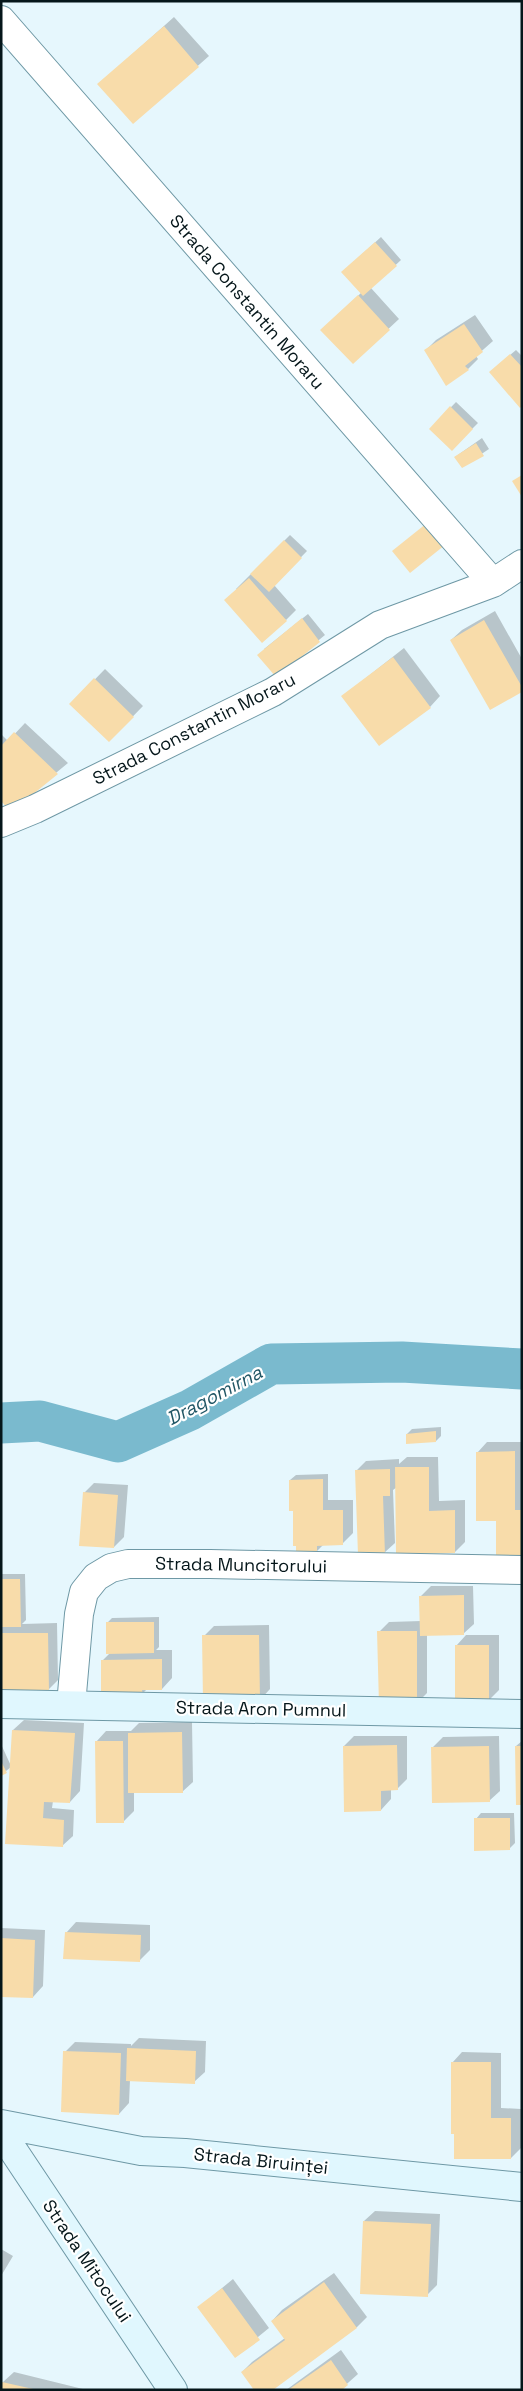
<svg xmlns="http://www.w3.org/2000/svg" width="523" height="2391" viewBox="0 0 523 2391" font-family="'Space Grotesk',sans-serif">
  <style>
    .shadow { fill: #0003 }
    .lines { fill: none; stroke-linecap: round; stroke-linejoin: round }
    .canal { stroke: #7abace; stroke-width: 41 }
    .building { fill: #f8dcaa }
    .street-casing { stroke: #6e98a5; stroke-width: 30 }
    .secondary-casing { stroke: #6e98a5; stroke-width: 30 }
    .street { stroke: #fff; stroke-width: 28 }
    .secondary { stroke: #e0f7fe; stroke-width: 28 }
    .labels { text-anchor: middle; stroke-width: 4.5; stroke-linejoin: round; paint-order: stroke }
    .street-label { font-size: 18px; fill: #05161a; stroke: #fff }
    .water-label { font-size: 19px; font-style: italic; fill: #205665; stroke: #fff }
  </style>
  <rect width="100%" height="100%" fill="#e6f7fd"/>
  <path class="shadow" d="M 174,17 L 209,56 L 133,123 L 99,84 Z
    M 381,237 L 401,260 L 371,288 L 399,319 L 353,362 L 332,320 L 361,293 L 348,267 Z
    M 475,315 L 493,341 L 476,356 L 478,359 L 468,369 L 426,350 L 436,340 Z
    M 516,350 L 522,356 L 522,404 L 496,367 Z
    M 456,402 L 478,423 L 452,449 L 430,429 Z
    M 482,438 L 489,449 L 462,467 L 455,457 Z
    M 290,535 L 307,551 L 274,585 L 296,610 L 286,620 L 236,589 Z
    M 495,611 L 522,659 L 522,690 L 451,640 L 462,630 Z
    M 308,614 L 325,635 L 276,675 L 264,649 Z
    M 404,648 L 440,696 L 430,707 L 379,745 L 343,696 Z
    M 105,669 L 143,706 L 109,741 L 71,704 Z
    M 25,723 L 68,763 L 11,810 L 1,799 L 1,734 L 8,741 Z
    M 441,1427 L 441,1436 L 436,1441 L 407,1434 L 412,1429 Z
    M 487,1442 L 522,1442 L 522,1561 L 497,1520 L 477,1453 Z
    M 407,1457 L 438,1457 L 439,1501 L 465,1500 L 465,1542 L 455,1552 L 397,1487 L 393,1490 L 395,1543 L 384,1553 L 356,1471 L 366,1461 L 399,1459 L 399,1464 Z
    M 328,1474 L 328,1500 L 353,1500 L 353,1533 L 342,1544 L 324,1544 L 317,1551 L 294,1509 L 290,1480 L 296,1475 Z
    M 94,1483 L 128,1485 L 124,1537 L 114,1547 L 84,1493 Z
    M 1,1574 L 25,1574 L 26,1620 L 22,1624 L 57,1623 L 58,1680 L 48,1690 L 1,1691 Z
    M 431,1586 L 473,1586 L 474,1624 L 463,1634 L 427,1635 L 427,1693 L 417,1703 L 379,1632 L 389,1622 L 421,1621 L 421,1596 Z
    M 159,1617 L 159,1647 L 156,1650 L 172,1650 L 172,1678 L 162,1689 L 147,1689 L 142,1694 L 103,1660 L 110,1653 L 107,1623 L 112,1618 Z
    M 269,1625 L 270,1689 L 260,1700 L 204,1636 L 214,1626 Z
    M 466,1635 L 499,1635 L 499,1690 L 489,1700 L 456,1646 Z
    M 24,1720 L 84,1723 L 80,1791 L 70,1802 L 53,1801 L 52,1808 L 74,1810 L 73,1836 L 62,1846 L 7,1843 L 11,1767 L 1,1775 L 1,1744 L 11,1766 L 13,1730 Z
    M 192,1722 L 193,1782 L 182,1792 L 134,1792 L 134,1811 L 124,1821 L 96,1742 L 106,1731 L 131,1731 L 139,1723 Z
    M 354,1736 L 407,1736 L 407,1779 L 397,1789 L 391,1789 L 391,1799 L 381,1810 L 344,1746 Z
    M 499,1736 L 500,1791 L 489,1801 L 433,1747 L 443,1737 Z
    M 522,1741 L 522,1804 L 516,1746 Z
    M 481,1813 L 514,1813 L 515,1843 L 509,1849 L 476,1819 Z
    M 76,1922 L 150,1925 L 150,1950 L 140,1960 L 66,1933 Z
    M 1,1928 L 45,1930 L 43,1986 L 33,1997 L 1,1995 Z
    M 139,2038 L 206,2041 L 205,2072 L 194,2082 L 130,2080 L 129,2103 L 119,2114 L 65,2052 L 75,2042 L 131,2044 L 131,2046 Z
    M 462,2052 L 501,2053 L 501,2108 L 521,2109 L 521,2148 L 511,2158 L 452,2063 Z
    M 375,2211 L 440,2214 L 437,2285 L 427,2295 L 364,2221 Z
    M 1,2249 L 13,2256 L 1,2276 Z
    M 334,2273 L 367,2317 L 357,2327 L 271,2390 L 242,2372 L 252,2362 L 285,2338 L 272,2321 L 282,2310 Z
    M 233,2279 L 269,2328 L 235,2356 L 199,2307 Z
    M 341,2350 L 358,2374 L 340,2390 L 286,2390 Z
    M 14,2372 L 87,2390 L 2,2390 L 3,2382 Z"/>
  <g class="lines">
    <path class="canal" d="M 1,1423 L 40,1421 L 118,1442 L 190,1410 L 271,1364 L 402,1362 L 522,1369"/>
  </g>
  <path class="building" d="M 164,26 L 199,67 L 133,124 L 97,84 Z
    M 375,242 L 397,266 L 363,296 L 341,272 Z
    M 358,295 L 390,330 L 353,364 L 320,330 Z
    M 464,324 L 483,352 L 465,366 L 469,370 L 446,386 L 424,350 Z
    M 510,354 L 522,367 L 522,406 L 520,408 L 489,372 Z
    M 450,406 L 473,429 L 452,451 L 429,429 Z
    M 476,443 L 484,456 L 462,468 L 454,457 Z
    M 522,475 L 522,497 L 512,481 Z
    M 432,519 L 450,541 L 410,573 L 392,551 Z
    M 284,540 L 302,558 L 269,592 L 250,574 Z
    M 249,578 L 287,621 L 262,643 L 224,600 Z
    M 302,618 L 320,642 L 276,677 L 257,655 Z
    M 484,620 L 522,687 L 522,692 L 490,710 L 450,640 Z
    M 393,657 L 431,708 L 379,746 L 341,696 Z
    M 94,678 L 134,717 L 109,742 L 69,704 Z
    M 14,732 L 58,774 L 11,812 L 1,801 L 1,746 Z
    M 436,1431 L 436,1442 L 406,1444 L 406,1434 Z
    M 515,1451 L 515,1510 L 522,1510 L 522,1562 L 496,1562 L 496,1521 L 476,1521 L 476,1452 Z
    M 395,1467 L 429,1467 L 429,1511 L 455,1510 L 455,1553 L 396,1554 Z
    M 390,1469 L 390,1496 L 383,1496 L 385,1555 L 358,1555 L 355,1470 Z
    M 323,1479 L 323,1510 L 343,1510 L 343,1545 L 317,1546 L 317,1553 L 296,1553 L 296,1546 L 293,1546 L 293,1511 L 289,1511 L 289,1480 Z
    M 83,1492 L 118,1495 L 114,1548 L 79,1546 Z
    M 1,1579 L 20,1579 L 21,1627 L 1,1627 Z
    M 464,1595 L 464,1635 L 420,1636 L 419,1596 Z
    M 106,1622 L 154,1622 L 154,1653 L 106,1654 Z
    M 377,1631 L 417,1631 L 417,1704 L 379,1705 Z
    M 1,1633 L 48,1633 L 49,1691 L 1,1692 Z
    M 202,1635 L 259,1635 L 260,1701 L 203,1701 Z
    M 455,1645 L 489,1645 L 489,1701 L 455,1702 Z
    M 162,1659 L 162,1690 L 142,1690 L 143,1695 L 101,1695 L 101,1660 Z
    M 12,1730 L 75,1733 L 70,1803 L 44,1802 L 43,1818 L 64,1820 L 63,1847 L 5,1844 Z
    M 182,1732 L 183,1793 L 128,1793 L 128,1733 Z
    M 95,1741 L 123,1741 L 124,1823 L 96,1823 Z
    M 397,1745 L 398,1790 L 381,1791 L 381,1811 L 344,1812 L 343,1746 Z
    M 489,1746 L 490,1802 L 432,1803 L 431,1747 Z
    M 515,1746 L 522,1746 L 522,1805 L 516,1805 Z
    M 1,1761 L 7,1773 L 1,1776 Z
    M 474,1818 L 510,1818 L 510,1850 L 474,1851 Z
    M 65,1932 L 141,1935 L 140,1962 L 63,1959 Z
    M 1,1938 L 35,1940 L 33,1998 L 1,1997 Z
    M 127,2048 L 196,2051 L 195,2084 L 126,2081 Z
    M 63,2051 L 121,2053 L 119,2115 L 61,2112 Z
    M 451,2062 L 491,2062 L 491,2118 L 511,2118 L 511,2159 L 454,2159 L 454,2134 L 451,2134 Z
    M 363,2221 L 431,2224 L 428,2297 L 360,2294 Z
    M 324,2282 L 357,2328 L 273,2390 L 254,2390 L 241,2372 L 285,2340 L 271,2321 Z
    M 222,2288 L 260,2340 L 235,2358 L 197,2307 Z
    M 331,2360 L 348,2385 L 342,2390 L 288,2390 Z
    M 2,2382 L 33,2389 L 33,2390 L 1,2390 Z"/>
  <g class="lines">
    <defs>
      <path id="street" d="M 1,20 L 493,583
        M 1,823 L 35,809 L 273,692 L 380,625 L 493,583 L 522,564
        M 71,1705 L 79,1614 L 84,1592 L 96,1577 L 111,1568 L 128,1564 L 210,1564 L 522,1570"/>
      <path id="secondary" d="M 1,1704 L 522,1714
        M 1,2124 L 141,2151 L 185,2153 L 522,2187
        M 1,2132 L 173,2390"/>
    </defs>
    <use href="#street" class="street-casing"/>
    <use href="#secondary" class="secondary-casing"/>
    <use href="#street" class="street"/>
    <use href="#secondary" class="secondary"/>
  </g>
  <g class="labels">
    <g class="street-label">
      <text transform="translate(247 302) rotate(49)" y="6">Strada Constantin Moraru</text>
      <text transform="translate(194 729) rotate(-27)" y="6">Strada Constantin Moraru</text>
      <text transform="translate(241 1565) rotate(1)" y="6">Strada Muncitorului</text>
      <text transform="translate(261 1709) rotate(1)" y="6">Strada Aron Pumnul</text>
      <text transform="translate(261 2161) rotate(6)" y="6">Strada Biruinței</text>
      <text transform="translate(87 2261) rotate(56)" y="6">Strada Mitocului</text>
    </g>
    <g class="water-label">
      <text transform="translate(214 1395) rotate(-28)" y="7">Dragomirna</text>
    </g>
  </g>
  <rect width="523" height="2391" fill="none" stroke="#05161a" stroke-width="5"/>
</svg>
